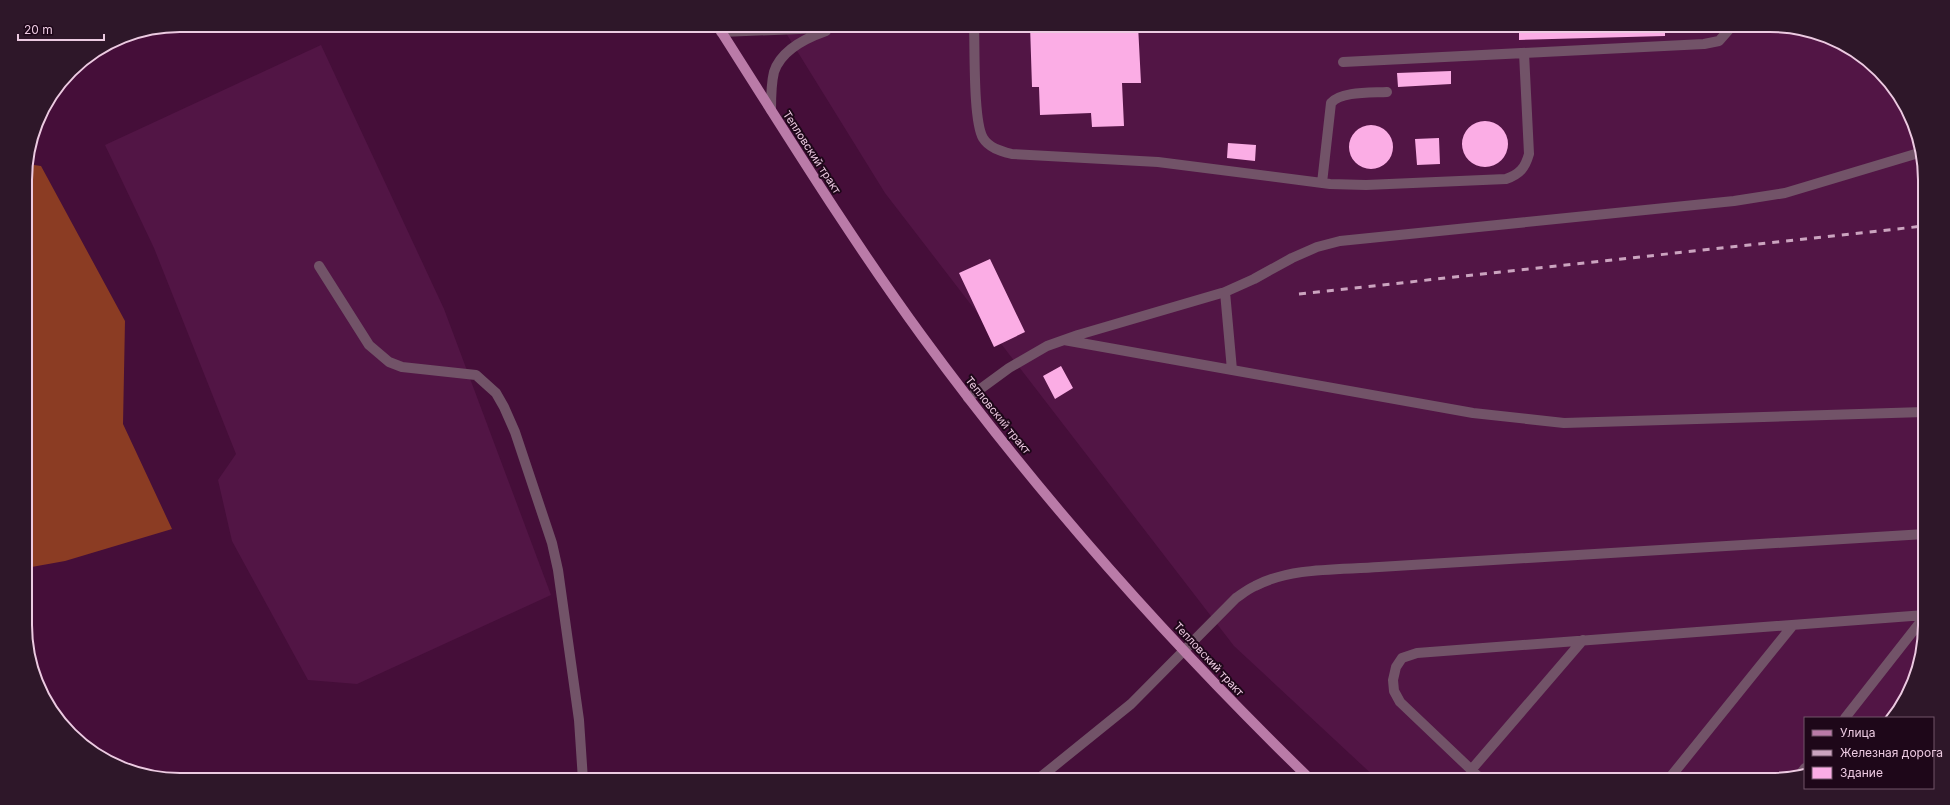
<svg xmlns="http://www.w3.org/2000/svg" width="1950" height="805" viewBox="0 0 1950 805" font-family="Inter,sans-serif">
  <style>
    .built { fill: #521545 }
    .forest { fill: #8b3c23 }
    .building { fill: #fbade5 }
    .lines { fill: none; stroke-linecap: round; stroke-linejoin: round }
    .minor { stroke: #725368; stroke-width: 10 }
    .major { stroke: #ba7ba8; stroke-width: 10 }
    .rail { stroke: #cba4bf; stroke-width: 3; stroke-dasharray: 7 7; stroke-linecap: butt }
    .labels { text-anchor: middle; stroke-width: 4; stroke-linejoin: round; paint-order: stroke }
    .street-label { font-size: 11px; fill: #eccae1; stroke: #1e0719 }
    .rim { fill: none; stroke: #eccae1; stroke-width: 2 }
  </style>
  <rect width="100%" height="100%" fill="#450e39"/>
  <path class="built" d="M 781,25 L 1770,25 L 1829,37 L 1864,57 L 1893,86 L 1913,121 L 1924,160 L 1925,625 L 1913,684 L 1894,718 L 1805,718 L 1805,775 L 1780,780 L 1378,780 L 1234,646 L 885,193 Z
    M 321,45 L 444,309 L 551,595 L 357,684 L 308,680 L 232,541 L 218,480 L 236,454 L 154,248 L 105,145 Z"/>
  <path class="forest" d="M 27,164 L 41,166 L 125,321 L 123,424 L 172,529 L 65,561 L 26,568 L 25,170 Z"/>
  <path class="building" d="M 1030,25 L 1138,25 L 1141,83 L 1122,83 L 1124,126 L 1092,127 L 1091,113 L 1040,115 L 1039,87 L 1032,87 Z
    M 1519,25 L 1665,25 L 1665,36 L 1519,40 Z
    M 1451,71 L 1451,84 L 1398,87 L 1397,73 Z
    M1462 144a23 23 0 1 1 46 0a23 23 0 1 1-46 0Z
    M1349 147a22 22 0 1 1 44 0a22 22 0 1 1-44 0Z
    M 1439,138 L 1440,164 L 1417,165 L 1415,139 Z
    M 1228,143 L 1256,145 L 1255,161 L 1227,158 Z
    M 990,259 L 1025,332 L 994,347 L 959,273 Z
    M 1061,366 L 1073,388 L 1055,399 L 1043,376 Z"/>
  <g class="lines">
    <path class="minor" d="M 974,25 C 975,48 973,121 983,138 C 989,148 1001,151 1012,154 L 1158,162 L 1330,184 L 1366,185 L 1506,179 C 1520,174 1525,168 1529,154 L 1524,53
      M 721,32 L 900,25
      M 1343,62 L 1704,44 L 1719,41 L 1733,25
      M 771,110 C 771,98 771,84 774,72 C 781,50 806,38 826,31
      M 1322,183 L 1331,103 C 1341,91 1372,93 1387,92
      M 319,266 L 369,345 L 389,362 L 402,367 L 476,375 L 496,393 L 504,407 L 515,432 L 552,543 L 558,570 L 579,720 L 583,780
      M 1225,292 L 1232,370
      M 1064,340 L 1473,413 L 1564,423 L 1924,412
      M 968,398 L 1009,368 L 1047,346 L 1078,335 L 1225,292 L 1254,279 L 1292,258 L 1317,247 L 1340,241 L 1734,201 L 1785,193 L 1922,152
      M 1845,718 L 1925,616
      M 1472,769 L 1583,640
      M 1799,776 L 1805,768
      M 1037,780 L 1131,704 L 1236,598 C 1242,594 1248,589 1255,586 C 1291,567 1339,570 1379,567 L 1925,534
      M 1482,780 L 1400,702 L 1394,691 L 1393,680 L 1396,667 L 1402,658 L 1417,653 L 1925,615
      M 1668,780 L 1793,625"/>
    <path class="major" d="M 717,25 C 784,130 849,236 922,336 C 1038,495 1170,643 1311,780"/>
    <path class="rail" d="M 1299,294 L 1924,226"/>
  </g>
  <g class="labels">
    <g class="street-label">
      <text transform="translate(812 152) rotate(57)" y="4">Тепловский тракт</text>
      <text transform="translate(998 415) rotate(51)" y="4">Тепловский тракт</text>
      <text transform="translate(1209 659) rotate(47)" y="4">Тепловский тракт</text>
    </g>
  </g>
  <path d="M0 0H1950V805H0ZM180 32H1770A148 148 0 0 1 1918 180V625A148 148 0 0 1 1770 773H180A148 148 0 0 1 32 625V180A148 148 0 0 1 180 32Z" fill="#2e1729" fill-rule="evenodd"/>
  <path class="rim" d="M180 32H1770A148 148 0 0 1 1918 180V625A148 148 0 0 1 1770 773H180A148 148 0 0 1 32 625V180A148 148 0 0 1 180 32Z"/>
  <rect x="1804" y="717" width="130" height="72" fill="#1e0719" stroke="#705569"/>
  <rect x="1812" y="730" width="20" height="6" fill="#ba7ba8" stroke="#705569"/>
  <text x="1840" y="737" font-size="12" fill="#eccae1">Улица</text>
  <rect x="1812" y="750" width="20" height="6" fill="#cba4bf" stroke="#705569"/>
  <text x="1840" y="757" font-size="12" fill="#eccae1">Железная дорога</text>
  <rect x="1812" y="767" width="20" height="12" fill="#fbade5" stroke="#705569"/>
  <text x="1840" y="777" font-size="12" fill="#eccae1">Здание</text>
  <path d="M18 34v6h86v-6" fill="none" stroke="#eccae1" stroke-width="2"/>
  <text x="24" y="34" font-size="12" fill="#eccae1" stroke="#1e0719" stroke-width="3" paint-order="stroke">20 m</text>
</svg>
